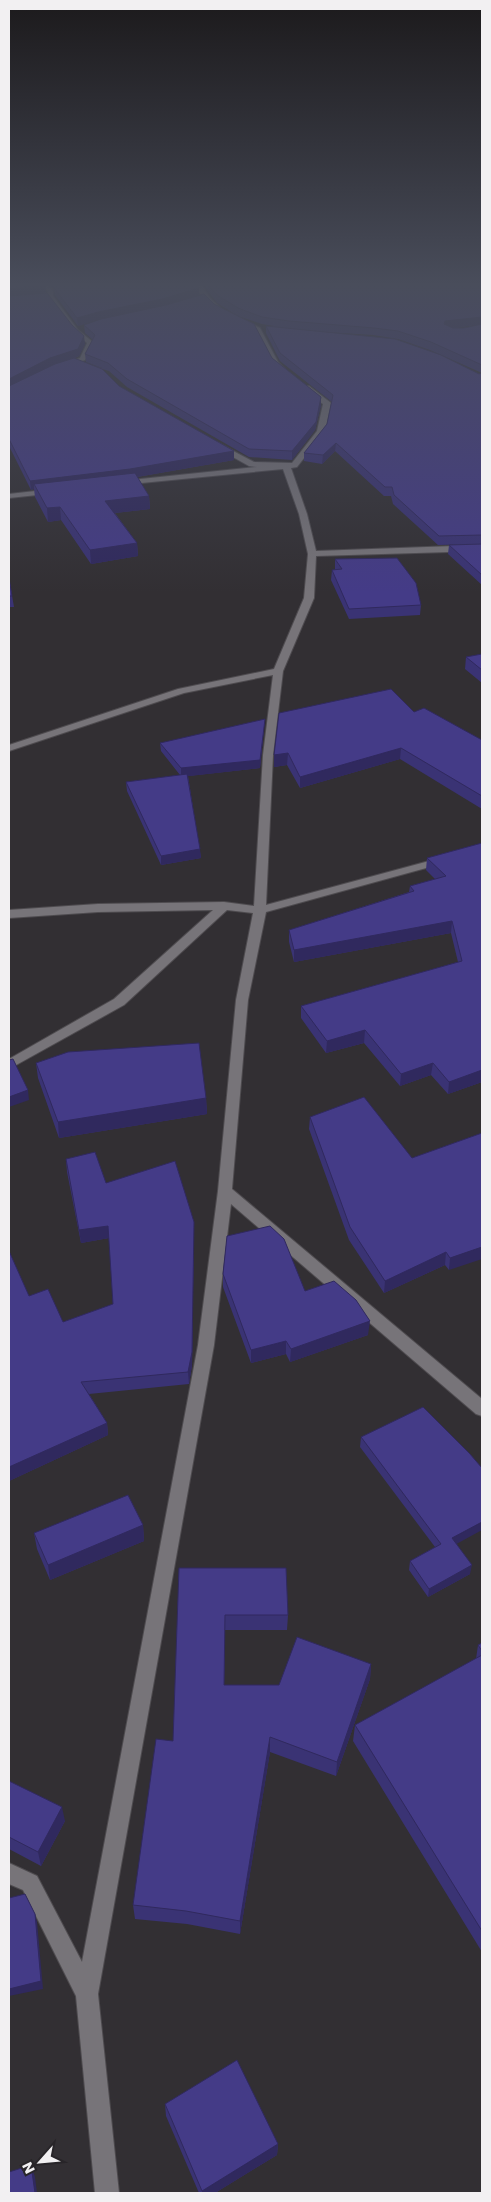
<svg xmlns="http://www.w3.org/2000/svg" width="491" height="2202" viewBox="0 0 491 2202" font-family="Poppins,sans-serif">
  <style>
    .lines { fill: none; stroke-linecap: round; stroke-linejoin: round }
    .minor-casing { stroke: #4e4b4f; stroke-width: 2 }
    .minor { fill: #777479; fill-rule: evenodd }
    .wall { fill: #3a3374; fill-rule: evenodd }
    .shaded-wall { fill: #30295e }
    .building { fill: #443b87; stroke: #30295e }
  </style>
  <rect width="100%" height="100%" fill="#322f33"/>
  <g class="lines">
    <defs>
      <path id="minor" d="M 40,284 L 47,284 L 53,290 L 53,296 L 78,330 L 94,343 L 85,360 L 62,368 L 59,366 L 80,358 L 87,343 L 74,332 L 47,296 L 48,291 Z
        M 195,284 L 201,284 L 210,298 L 223,310 L 223,312 C 210,313 200,295 195,284 Z
        M 239,320 L 243,320 L 260,328 L 278,362 L 287,372 L 287,374 L 283,374 L 272,363 L 255,330 L 239,322 Z
        M 303,386 L 309,386 L 331,403 L 325,431 L 297,467 L 291,468 L 307,514 L 316,551 L 482,545 L 482,551 L 316,556 L 314,598 L 283,671 L 273,755 L 266,905 L 444,857 L 450,860 L 448,862 L 266,912 L 248,1000 L 232,1189 L 482,1399 L 482,1416 L 476,1414 L 231,1204 L 214,1345 L 98,1994 L 119,2193 L 95,2193 L 76,1996 L 23,1890 L 9,1884 L 9,1863 L 37,1876 L 82,1962 L 198,1345 L 218,1191 L 236,1000 L 253,913 L 227,910 L 124,1005 L 9,1069 L 9,1059 L 114,999 L 213,910 L 98,912 L 9,918 L 9,910 L 98,904 L 224,902 L 254,906 L 263,755 L 273,675 L 184,693 L 9,751 L 9,745 L 178,689 L 274,669 L 304,598 L 308,554 L 299,514 L 283,469 L 121,485 L 117,483 L 121,481 L 257,467 L 249,466 L 215,447 L 214,445 L 218,443 L 254,462 L 292,463 L 317,431 L 323,404 L 303,390 Z
        M 53,489 L 57,491 L 56,493 L 9,498 L 9,494 Z"/>
    </defs>
    <use href="#minor" class="minor-casing"/>
    <use href="#minor" class="minor"/>
  </g>
  <path class="wall" d="M 9,284 L 45,285 L 46,292 L 85,344 L 79,356 L 73,359 L 102,368 L 86,362 L 85,354 L 93,340 L 85,333 L 84,325 L 162,306 L 99,319 L 78,326 L 55,295 L 54,289 L 49,284 L 197,284 L 199,288 L 199,295 L 163,306 L 214,304 L 272,358 L 321,397 L 321,405 L 315,430 L 292,460 L 249,457 L 127,387 L 109,371 L 102,369 L 119,386 L 234,460 L 137,477 L 149,496 L 150,509 L 115,513 L 137,543 L 138,556 L 91,564 L 61,520 L 48,522 L 35,497 L 34,489 L 31,490 L 9,446 Z
    M 203,284 L 482,284 L 482,373 L 430,350 L 398,339 L 373,335 L 325,332 L 479,374 L 482,373 L 482,544 L 438,545 L 393,504 L 391,496 L 384,496 L 335,451 L 322,464 L 304,461 L 304,453 L 327,424 L 332,402 L 280,361 L 266,333 L 266,326 L 274,326 L 262,324 L 238,316 L 217,303 ZM 482,324 L 464,328 L 455,328 Z
    M 482,544 L 482,585 L 448,554 L 449,545 Z
    M 335,559 L 421,605 L 420,615 L 349,619 L 331,580 L 332,570 L 335,570 Z
    M 9,578 L 14,607 L 9,607 Z
    M 482,654 L 482,683 L 465,669 L 466,657 Z
    M 414,712 L 482,740 L 482,809 L 400,759 L 300,788 L 287,765 L 274,767 L 274,755 Z
    M 264,728 L 260,768 L 188,776 L 201,858 L 161,865 L 127,791 L 126,782 L 180,775 L 161,751 L 160,743 Z
    M 482,843 L 482,1082 L 448,1094 L 431,1075 L 400,1086 L 364,1043 L 326,1053 L 301,1018 L 301,1006 L 458,962 L 451,933 L 294,962 L 289,942 L 289,930 L 409,892 L 410,886 L 435,879 L 426,870 L 427,858 Z
    M 36,1063 L 206,1098 L 207,1114 L 59,1138 L 38,1078 Z
    M 310,1117 L 412,1158 L 482,1133 L 449,1270 L 445,1265 L 384,1293 L 349,1240 L 309,1129 Z
    M 66,1159 L 106,1183 L 194,1222 L 192,1365 L 189,1384 L 89,1394 L 107,1423 L 108,1435 L 9,1481 L 9,1251 L 29,1296 L 63,1322 L 113,1304 L 109,1238 L 81,1243 L 67,1172 Z
    M 223,1274 L 305,1291 L 368,1335 L 290,1362 L 286,1354 L 251,1363 L 223,1287 Z
    M 361,1437 L 457,1544 L 470,1574 L 428,1597 L 409,1570 L 410,1561 L 435,1547 L 360,1447 Z
    M 143,1525 L 144,1541 L 50,1580 L 37,1549 L 34,1533 Z
    M 179,1568 L 288,1615 L 287,1630 L 225,1630 L 224,1685 L 279,1685 L 371,1664 L 370,1679 L 336,1776 L 270,1752 L 240,1934 L 187,1924 L 135,1919 L 133,1905 L 173,1741 Z
    M 482,1643 L 482,1952 L 353,1741 L 355,1725 L 476,1659 L 478,1645 Z
    M 9,1781 L 65,1821 L 41,1866 L 9,1849 Z
    M 165,2104 L 278,2144 L 277,2155 L 215,2193 L 199,2193 L 166,2116 Z"/>
  <path class="shaded-wall" d="M 45,285 L 46,292 L 9,297 L 9,289 Z
    M 199,288 L 199,295 L 163,306 L 99,319 L 78,326 L 77,318 L 98,312 Z
    M 482,317 L 482,324 L 445,329 L 444,324 L 445,321 Z
    M 84,336 L 85,344 L 79,356 L 50,366 L 9,387 L 9,379 Z
    M 321,397 L 321,405 L 315,430 L 292,460 L 292,451 Z
    M 336,443 L 335,451 L 322,464 L 323,455 Z
    M 234,451 L 234,460 L 131,478 L 34,484 L 34,489 L 31,490 L 30,481 Z
    M 149,496 L 150,509 L 106,514 L 105,501 Z
    M 60,507 L 61,520 L 48,522 L 47,508 Z
    M 137,543 L 138,556 L 91,564 L 90,550 Z
    M 265,719 L 264,728 L 260,768 L 181,777 L 181,768 Z
    M 401,748 L 400,759 L 300,788 L 300,777 Z
    M 288,753 L 287,765 L 274,767 L 274,755 Z
    M 200,849 L 201,858 L 161,865 L 161,856 Z
    M 452,921 L 451,933 L 294,962 L 294,950 Z
    M 365,1030 L 364,1043 L 326,1053 L 327,1041 Z
    M 433,1063 L 431,1075 L 400,1086 L 401,1074 Z
    M 482,1070 L 482,1082 L 448,1094 L 449,1082 Z
    M 28,1090 L 29,1100 L 9,1107 L 9,1097 Z
    M 206,1098 L 207,1114 L 59,1138 L 58,1122 Z
    M 194,1222 L 192,1365 L 189,1384 L 188,1372 Z
    M 108,1226 L 109,1238 L 81,1243 L 79,1230 Z
    M 482,1247 L 482,1259 L 449,1270 L 450,1258 Z
    M 446,1252 L 445,1265 L 384,1293 L 385,1281 Z
    M 370,1321 L 368,1335 L 290,1362 L 291,1349 Z
    M 286,1341 L 286,1354 L 251,1363 L 251,1350 Z
    M 107,1423 L 108,1435 L 9,1481 L 9,1467 Z
    M 482,1522 L 482,1530 L 451,1547 L 452,1538 Z
    M 143,1525 L 144,1541 L 50,1580 L 48,1565 Z
    M 472,1565 L 470,1574 L 428,1597 L 429,1589 Z
    M 371,1664 L 370,1679 L 336,1776 L 337,1762 Z
    M 270,1737 L 270,1752 L 240,1934 L 240,1921 Z
    M 62,1807 L 65,1821 L 41,1866 L 38,1852 Z
    M 35,1914 L 37,1922 L 43,1989 L 9,1996 L 9,1989 Z
    M 278,2144 L 277,2155 L 215,2193 L 202,2193 L 202,2191 Z
    M 31,2165 L 35,2177 L 37,2193 L 35,2193 Z"/>
  <path class="building" d="M 9,284 L 44,284 L 45,285 L 9,289 Z
    M 54,284 L 197,284 L 199,288 L 162,299 L 98,312 L 77,318 L 54,288 Z
    M 208,284 L 482,284 L 482,317 L 445,321 L 444,324 L 453,328 L 464,328 L 482,324 L 482,365 L 431,342 L 398,331 L 374,328 L 289,321 L 262,317 L 238,308 L 217,295 Z
    M 47,293 L 72,325 L 84,336 L 78,349 L 50,358 L 9,379 L 9,296 Z
    M 204,294 L 214,304 L 254,324 L 272,358 L 321,397 L 316,422 L 292,451 L 249,449 L 127,379 L 108,363 L 85,354 L 95,335 L 84,325 L 101,319 L 166,305 Z
    M 266,326 L 395,339 L 441,355 L 479,374 L 482,373 L 482,535 L 439,536 L 394,495 L 392,487 L 385,487 L 336,443 L 323,455 L 304,453 L 327,424 L 333,395 L 280,353 Z
    M 74,358 L 102,369 L 119,386 L 234,451 L 130,469 L 30,481 L 9,439 L 9,386 L 55,364 Z
    M 135,473 L 149,496 L 105,501 L 137,543 L 90,550 L 60,507 L 47,508 L 34,484 Z
    M 482,544 L 482,575 L 449,545 Z
    M 397,558 L 416,583 L 421,605 L 349,609 L 332,570 L 342,569 L 335,559 Z
    M 9,578 L 12,596 L 9,596 Z
    M 482,654 L 482,670 L 466,657 Z
    M 391,689 L 414,712 L 424,708 L 482,740 L 482,796 L 401,748 L 300,777 L 288,753 L 274,755 L 279,713 Z
    M 265,719 L 260,760 L 181,768 L 160,743 Z
    M 187,774 L 200,849 L 161,856 L 126,782 Z
    M 482,843 L 482,1070 L 449,1082 L 433,1063 L 401,1074 L 365,1030 L 327,1041 L 301,1006 L 462,961 L 452,921 L 294,950 L 289,930 L 414,891 L 410,886 L 446,876 L 427,858 Z
    M 199,1043 L 206,1098 L 58,1122 L 36,1063 L 68,1052 Z
    M 13,1059 L 28,1090 L 9,1097 L 9,1060 Z
    M 364,1097 L 412,1158 L 482,1133 L 482,1247 L 450,1258 L 446,1252 L 385,1281 L 350,1227 L 310,1117 Z
    M 95,1152 L 106,1183 L 175,1161 L 194,1222 L 192,1352 L 188,1372 L 81,1382 L 107,1423 L 9,1467 L 9,1251 L 29,1296 L 48,1289 L 63,1322 L 113,1304 L 108,1226 L 79,1230 L 66,1159 Z
    M 270,1226 L 284,1239 L 305,1291 L 334,1281 L 356,1300 L 370,1321 L 291,1349 L 286,1341 L 251,1350 L 223,1274 L 227,1236 Z
    M 423,1407 L 470,1454 L 482,1468 L 482,1522 L 452,1538 L 472,1565 L 429,1589 L 410,1561 L 441,1544 L 361,1437 Z
    M 128,1495 L 143,1525 L 48,1565 L 34,1533 Z
    M 179,1568 L 286,1568 L 288,1615 L 225,1615 L 224,1685 L 279,1685 L 297,1637 L 371,1664 L 337,1762 L 270,1737 L 240,1921 L 186,1911 L 133,1905 L 156,1739 L 173,1741 Z
    M 482,1643 L 482,1651 L 478,1645 Z
    M 482,1655 L 482,1931 L 355,1725 Z
    M 9,1781 L 62,1807 L 38,1852 L 9,1837 Z
    M 25,1894 L 35,1914 L 41,1981 L 9,1989 L 9,1898 Z
    M 237,2060 L 278,2144 L 202,2191 L 165,2104 Z
    M 31,2165 L 35,2193 L 9,2193 L 9,2172 Z"/>
  <linearGradient id="sky" x2="0" y2="1"><stop stop-color="#1c1a1c"/><stop offset="0.48" stop-color="#494d5b"/><stop offset="1" stop-color="#494d5b" stop-opacity="0"/></linearGradient>
  <rect width="491" height="592" fill="url(#sky)"/>
  <rect width="491" height="2202" fill="none" stroke="#f2f0f2" stroke-width="20"/>
  <g transform="translate(40 2162) rotate(243)" stroke="#282529" stroke-width="4" paint-order="stroke">
  <path d="M0-4L9 19L0 12L-9 19Z" fill="#f2f0f2"/>
  <text y="-8" font-size="14" font-weight="bold" text-anchor="middle" fill="#f2f0f2">N</text>
  </g>
</svg>
